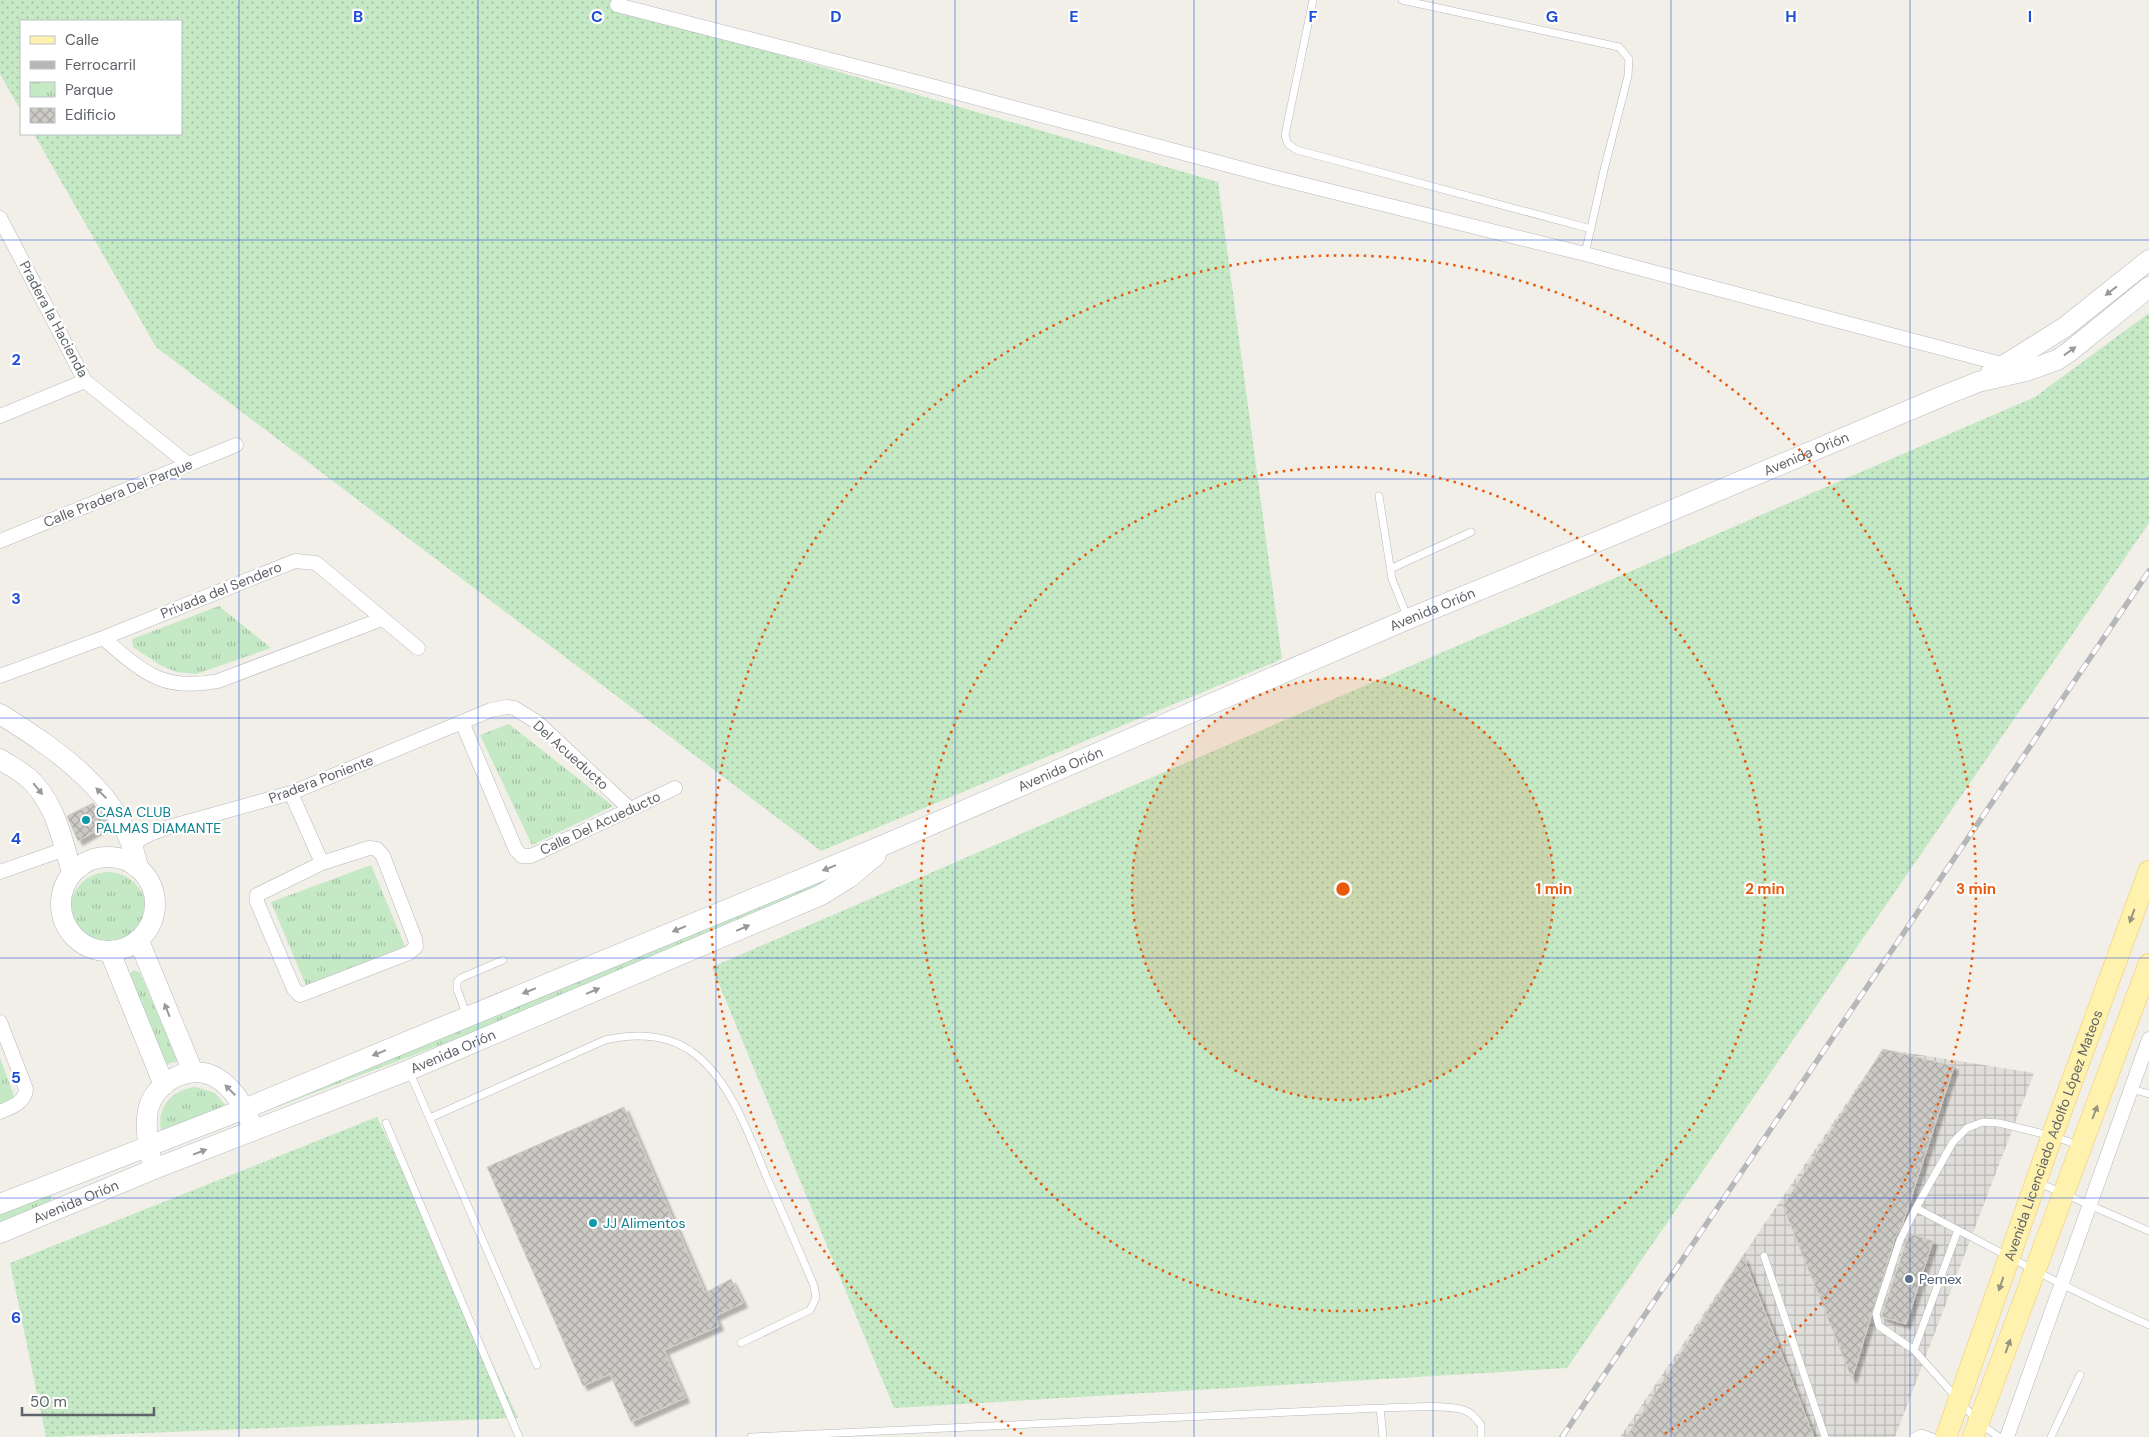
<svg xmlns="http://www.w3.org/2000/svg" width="2149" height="1437" viewBox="0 0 2149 1437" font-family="'DM Sans',sans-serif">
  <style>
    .industrial { fill: url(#industrial-grid) }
    .grass { fill: url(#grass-dots) }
    .park { fill: url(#park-tufts) }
    .building { fill: url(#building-cross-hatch); stroke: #d6d1c6; filter: url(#shadow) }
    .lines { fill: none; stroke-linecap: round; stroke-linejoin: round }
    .lane-casing { stroke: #b5b8bc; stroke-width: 8 }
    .street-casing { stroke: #b5b8bc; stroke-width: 15 }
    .secondary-casing { stroke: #b6babf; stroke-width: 21 }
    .primary-casing { stroke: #f2c960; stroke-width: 22 }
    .lane { stroke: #fff; stroke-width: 7 }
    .street { stroke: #fff; stroke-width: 14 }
    .secondary { stroke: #fff; stroke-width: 20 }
    .primary { stroke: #fff2af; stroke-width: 21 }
    .rail-casing { stroke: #b6b7b8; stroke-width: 5.5 }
    .rail { stroke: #fff; stroke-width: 4; stroke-dasharray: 11; stroke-linecap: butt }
    .oneway { fill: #979a9d }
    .oneway2 { fill: #979581 }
    .grid { fill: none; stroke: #1d4ed8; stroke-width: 1; stroke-opacity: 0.55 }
    .ring { fill: none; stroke: #e8590c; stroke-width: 2.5; stroke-dasharray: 2.5 5 }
    .culture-dot { fill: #0f9aa8; stroke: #fff; stroke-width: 2 }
    .service-dot { fill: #5c6f8a; stroke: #fff; stroke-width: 2 }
    .labels { text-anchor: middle; stroke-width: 4.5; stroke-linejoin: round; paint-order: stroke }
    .street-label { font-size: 14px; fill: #5f6368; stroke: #fff }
    .culture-label { font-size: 14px; fill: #0d838f; stroke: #fff; text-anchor: start }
    .service-label { font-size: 14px; fill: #4e5e75; stroke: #fff; text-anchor: start }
    .grid-label { font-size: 16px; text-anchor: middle; font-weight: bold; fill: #1d4ed8; stroke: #fff; stroke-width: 4.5; stroke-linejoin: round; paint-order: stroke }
    .centre { fill: #e8590c; stroke: #fff; stroke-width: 2.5 }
    .ring-label { font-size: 15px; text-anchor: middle; font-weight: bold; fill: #e8590c; stroke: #fff; stroke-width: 4.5; stroke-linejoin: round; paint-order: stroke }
  </style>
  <defs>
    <pattern id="industrial-grid" width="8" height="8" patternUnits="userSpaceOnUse" patternTransform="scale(1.25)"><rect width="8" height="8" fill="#e0deda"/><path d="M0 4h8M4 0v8" fill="none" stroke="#b9b8b5"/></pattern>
    <pattern id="grass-dots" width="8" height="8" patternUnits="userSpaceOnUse" patternTransform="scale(1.25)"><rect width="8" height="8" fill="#c5e8c5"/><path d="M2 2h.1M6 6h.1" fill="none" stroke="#a3c0a4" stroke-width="1.8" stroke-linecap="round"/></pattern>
    <pattern id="park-tufts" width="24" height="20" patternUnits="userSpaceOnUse" patternTransform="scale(1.25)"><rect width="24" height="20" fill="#c5e8c5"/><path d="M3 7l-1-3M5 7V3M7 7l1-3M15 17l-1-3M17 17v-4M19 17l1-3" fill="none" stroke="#a3c0a4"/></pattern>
    <pattern id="building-cross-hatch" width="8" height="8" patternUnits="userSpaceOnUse" patternTransform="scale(1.25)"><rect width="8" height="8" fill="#cccac5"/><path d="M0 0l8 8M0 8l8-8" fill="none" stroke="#a9a8a4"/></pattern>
    <filter id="shadow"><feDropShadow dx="4.5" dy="4.5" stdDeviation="1" flood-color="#0004"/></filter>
  </defs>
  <rect width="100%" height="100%" fill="#f1efe8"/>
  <path class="industrial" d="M 1883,1049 L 2034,1073 L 1895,1437 L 1620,1437 Z"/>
  <path class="grass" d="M 0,0 L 622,0 L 629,11 L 1218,182 L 1282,659 L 821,851 L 156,347 L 34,134 L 181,134 L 181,21 L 21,21 L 21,111 L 0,74 Z
    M 2149,313 L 2149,523 L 1567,1368 L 894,1408 L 712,967 L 2035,397 Z
    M 377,1117 L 518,1418 L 46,1437 L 10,1263 Z"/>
  <path class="park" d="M 219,606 L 271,648 L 196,674 L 177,672 L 160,665 L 133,647 L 132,639 Z
    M 509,724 L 613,806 L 532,845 L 480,735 Z
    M 371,865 L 405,946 L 307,988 L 271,902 Z
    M70 910a38 38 0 1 1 76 0a38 38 0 1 1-76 0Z
    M 825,875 L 822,885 L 479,1030 L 256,1115 L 253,1108 Z
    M 134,970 L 140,973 L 178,1061 L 166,1064 L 130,977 L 130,974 Z
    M 0,1058 L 16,1101 L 0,1107 Z
    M 196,1087 L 215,1093 L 228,1108 L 162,1136 C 155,1109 170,1090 196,1087 Z
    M 51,1189 L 51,1203 L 0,1224 L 0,1209 Z"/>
  <path class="building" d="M 93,803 L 108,824 L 78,841 L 67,816 Z
    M 1883,1049 L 1954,1066 L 1903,1223 L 1895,1238 L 1852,1379 L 1783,1206 Z
    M 624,1107 L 705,1293 L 731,1279 L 743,1303 L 715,1316 L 719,1326 L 664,1350 L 685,1398 L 631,1422 L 610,1374 L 583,1386 L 487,1167 Z
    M 1909,1233 L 1933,1241 L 1906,1324 L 1882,1317 L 1882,1314 Z
    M 1743,1256 L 1814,1437 L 1626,1437 L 1644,1411 Z"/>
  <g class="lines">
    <defs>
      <path id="lane" d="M 1313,0 L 1285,135 L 1288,144 L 1297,150 L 1591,229
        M 1402,0 L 1619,47 L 1629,59 L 1628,76 L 1604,170 L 1585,254
        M 1379,496 L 1392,579 L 1407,616
        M 1390,569 L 1471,532
        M 467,1016 L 457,989 L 457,982 L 461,978 L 503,960
        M 409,1071 L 537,1365
        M 2131,1089 L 2149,1094
        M 430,1118 L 605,1040 C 636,1033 669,1034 695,1054 C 731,1082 750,1137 767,1178 C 783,1214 799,1250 814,1286 L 816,1298 L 810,1310 L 741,1343
        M 386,1123 L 519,1437
        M 2037,1182 L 2149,1231
        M 1916,1208 L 1958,1230
        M 1764,1256 L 1825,1437
        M 1914,1350 L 1879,1326 L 1876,1314 L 1900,1240 L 1916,1208 L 1953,1142 L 1967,1128 L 1983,1122 L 1999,1123 L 2052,1136 L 2079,1145
        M 1380,1408 L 1383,1437
        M 751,1437 L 1380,1408 C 1404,1408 1436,1404 1460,1409 C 1470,1411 1475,1417 1481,1425 L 1481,1437
        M 1913,1437 L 1921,1433 L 1933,1437
        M 1999,1437 L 1979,1423 L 1914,1350 L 1958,1230 C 2021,1263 2083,1297 2149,1325
        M 2051,1437 L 2080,1375"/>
      <path id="street" d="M 617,5 L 928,85 L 1273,177 L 1585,254 L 2009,366
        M 0,218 L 85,381 L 188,464
        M 0,416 L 85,381
        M 0,541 L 236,445
        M 103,638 C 143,672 162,692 218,681 L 382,619
        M 0,676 L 103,638 L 295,561 L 316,563 L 418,648
        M 462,722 L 516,850 L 522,856 L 531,856 L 675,788
        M 291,793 L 322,863
        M 133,843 L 150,834 L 169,827 L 291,793 L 491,710 L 507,707 L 514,708 L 537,722 L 630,809
        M 369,848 L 377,849 L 383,856 L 415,939 L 416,947 L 409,953 L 300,995 L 294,989 L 257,902 L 257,895 L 322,863 Z
        M 0,872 L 65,849
        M 0,1022 L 26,1089 C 25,1103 11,1107 0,1112
        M 2007,1437 L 2149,1039"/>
      <g id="secondary">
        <path d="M 1990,374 L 2065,327 L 2149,260"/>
        <path d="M 0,714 C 59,751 123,794 138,867"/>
        <path d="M 0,759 C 9,765 18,770 26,776 C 55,800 62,839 72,873"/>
        <circle cx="108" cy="904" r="47"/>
        <path d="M 139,941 L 193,1072"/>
        <path d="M 110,952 L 164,1085"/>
        <path d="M 151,1158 C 148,1143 145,1127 148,1111 C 153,1082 191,1062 217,1078 C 233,1088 242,1104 250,1121"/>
        <path id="s1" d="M 0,1204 L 244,1109 L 891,842 L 1408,619 L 1611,536 L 1938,398 L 1978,382 L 2026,371 L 2057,360 L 2069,352 L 2149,287"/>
        <path id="s2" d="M 0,1233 L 154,1169 L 409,1070 L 821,895 L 850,877 L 876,855"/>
      </g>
      <g id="primary">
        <path id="s3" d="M 1946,1437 L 2052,1136 L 2149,871"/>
        <path d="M 1973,1437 L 2149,964"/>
      </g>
    </defs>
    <use href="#lane" class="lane-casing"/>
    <use href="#street" class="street-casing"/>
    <use href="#secondary" class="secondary-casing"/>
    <use href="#primary" class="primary-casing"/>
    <use href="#lane" class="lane"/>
    <use href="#street" class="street"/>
    <use href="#secondary" class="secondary"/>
    <use href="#primary" class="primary"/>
    <defs>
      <path id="rail" d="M 1562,1437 L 2149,571"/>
    </defs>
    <use href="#rail" class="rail-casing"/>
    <use href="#rail" class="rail"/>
  </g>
  <defs><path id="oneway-solid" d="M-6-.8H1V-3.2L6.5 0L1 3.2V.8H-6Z" transform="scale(1.25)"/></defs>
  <g class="oneway">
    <use href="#oneway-solid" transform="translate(2111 291) rotate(142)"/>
    <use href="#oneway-solid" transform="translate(2070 351) rotate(-36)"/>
    <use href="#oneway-solid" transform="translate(38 789) rotate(51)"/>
    <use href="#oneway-solid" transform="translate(101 793) rotate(-135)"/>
    <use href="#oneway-solid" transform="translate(829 868) rotate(158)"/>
    <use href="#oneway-solid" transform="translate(743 928) rotate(-23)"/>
    <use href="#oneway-solid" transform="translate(679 929) rotate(158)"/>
    <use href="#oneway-solid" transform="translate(529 991) rotate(158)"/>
    <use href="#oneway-solid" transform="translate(593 991) rotate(-23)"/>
    <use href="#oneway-solid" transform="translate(167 1010) rotate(-112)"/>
    <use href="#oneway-solid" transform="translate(379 1053) rotate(158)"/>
    <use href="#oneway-solid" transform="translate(230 1090) rotate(-135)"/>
    <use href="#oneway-solid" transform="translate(200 1152) rotate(-21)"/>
  </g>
  <g class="oneway2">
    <use href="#oneway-solid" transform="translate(2132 916) rotate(110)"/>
    <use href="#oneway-solid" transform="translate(2095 1112) rotate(-69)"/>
    <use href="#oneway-solid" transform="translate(2001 1284) rotate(109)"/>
    <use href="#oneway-solid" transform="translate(2008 1346) rotate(-70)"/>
  </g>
  <path class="grid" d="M 239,0 L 239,1437M 478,0 L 478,1437M 716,0 L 716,1437M 955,0 L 955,1437M 1194,0 L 1194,1437M 1433,0 L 1433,1437M 1671,0 L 1671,1437M 1910,0 L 1910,1437M 0,240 L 2149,240M 0,479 L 2149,479M 0,718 L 2149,718M 0,958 L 2149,958M 0,1198 L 2149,1198"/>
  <circle cx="1343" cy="889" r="211" fill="#e8590c" fill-opacity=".12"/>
  <g class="ring">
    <circle cx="1343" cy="889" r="211"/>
    <circle cx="1343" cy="889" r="422"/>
    <path d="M1022 1434A633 633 0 1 1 1664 1434"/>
  </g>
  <g class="culture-dot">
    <circle cx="86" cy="820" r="5"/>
    <circle cx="593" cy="1223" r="5"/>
  </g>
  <circle class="service-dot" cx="1909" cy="1279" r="5"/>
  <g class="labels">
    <g class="street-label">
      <text transform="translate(54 319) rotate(62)" y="5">Pradera la Hacienda</text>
      <text dy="5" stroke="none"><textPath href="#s1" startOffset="1956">Avenida Orión</textPath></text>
      <text transform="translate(118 493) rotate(-22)" y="5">Calle Pradera Del Parque</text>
      <text transform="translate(221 590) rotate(-22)" y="5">Privada del Sendero</text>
      <text dy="5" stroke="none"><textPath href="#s1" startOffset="1551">Avenida Orión</textPath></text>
      <text transform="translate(571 755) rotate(42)" y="5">Del Acueducto</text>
      <text dy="5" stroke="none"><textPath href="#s1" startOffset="1146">Avenida Orión</textPath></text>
      <text transform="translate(321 779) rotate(-21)" y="5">Pradera Poniente</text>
      <text transform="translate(600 823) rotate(-25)" y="5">Calle Del Acueducto</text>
      <text dy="5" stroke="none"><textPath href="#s2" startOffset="488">Avenida Orión</textPath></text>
      <text dy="5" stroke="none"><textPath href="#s3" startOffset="320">Avenida Licenciado Adolfo López Mateos</textPath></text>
      <text dy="5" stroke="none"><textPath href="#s2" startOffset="82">Avenida Orión</textPath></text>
    </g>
    <g class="culture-label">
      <text x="96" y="817">CASA CLUB<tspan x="96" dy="16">PALMAS DIAMANTE</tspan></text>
      <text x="603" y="1228">JJ Alimentos</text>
    </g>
    <g class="service-label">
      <text x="1919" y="1284">Pemex</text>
    </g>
  </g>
  <g class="grid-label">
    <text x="358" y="22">B</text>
    <text x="597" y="22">C</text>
    <text x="836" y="22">D</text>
    <text x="1074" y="22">E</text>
    <text x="1313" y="22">F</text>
    <text x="1552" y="22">G</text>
    <text x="1791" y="22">H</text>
    <text x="2030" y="22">I</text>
    <text x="16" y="365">2</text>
    <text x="16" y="604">3</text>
    <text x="16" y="844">4</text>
    <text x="16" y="1083">5</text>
    <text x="16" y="1323">6</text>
  </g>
  <circle cx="1343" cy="889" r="8" class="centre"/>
  <g class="ring-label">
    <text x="1554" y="894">1 min</text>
    <text x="1765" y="894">2 min</text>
    <text x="1976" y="894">3 min</text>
  </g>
  <rect x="20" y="20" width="162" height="115" fill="#ffffff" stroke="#bfc1c3"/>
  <rect x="30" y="36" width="25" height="8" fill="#fff2af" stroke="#bfc1c3"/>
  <text x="65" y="45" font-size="15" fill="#5f6368">Calle</text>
  <rect x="30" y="61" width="25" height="8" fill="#b6b7b8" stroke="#bfc1c3"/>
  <text x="65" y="70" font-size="15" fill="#5f6368">Ferrocarril</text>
  <rect x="30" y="82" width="25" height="15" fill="url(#park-tufts)" stroke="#bfc1c3"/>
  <text x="65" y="95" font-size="15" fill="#5f6368">Parque</text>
  <rect x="30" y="108" width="25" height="15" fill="url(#building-cross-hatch)" stroke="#bfc1c3"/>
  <text x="65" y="120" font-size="15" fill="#5f6368">Edificio</text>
  <path d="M22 1407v8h132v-8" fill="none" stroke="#5f6368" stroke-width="2.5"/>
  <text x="30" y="1407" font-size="15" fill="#5f6368" stroke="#ffffff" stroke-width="4" paint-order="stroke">50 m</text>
</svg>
